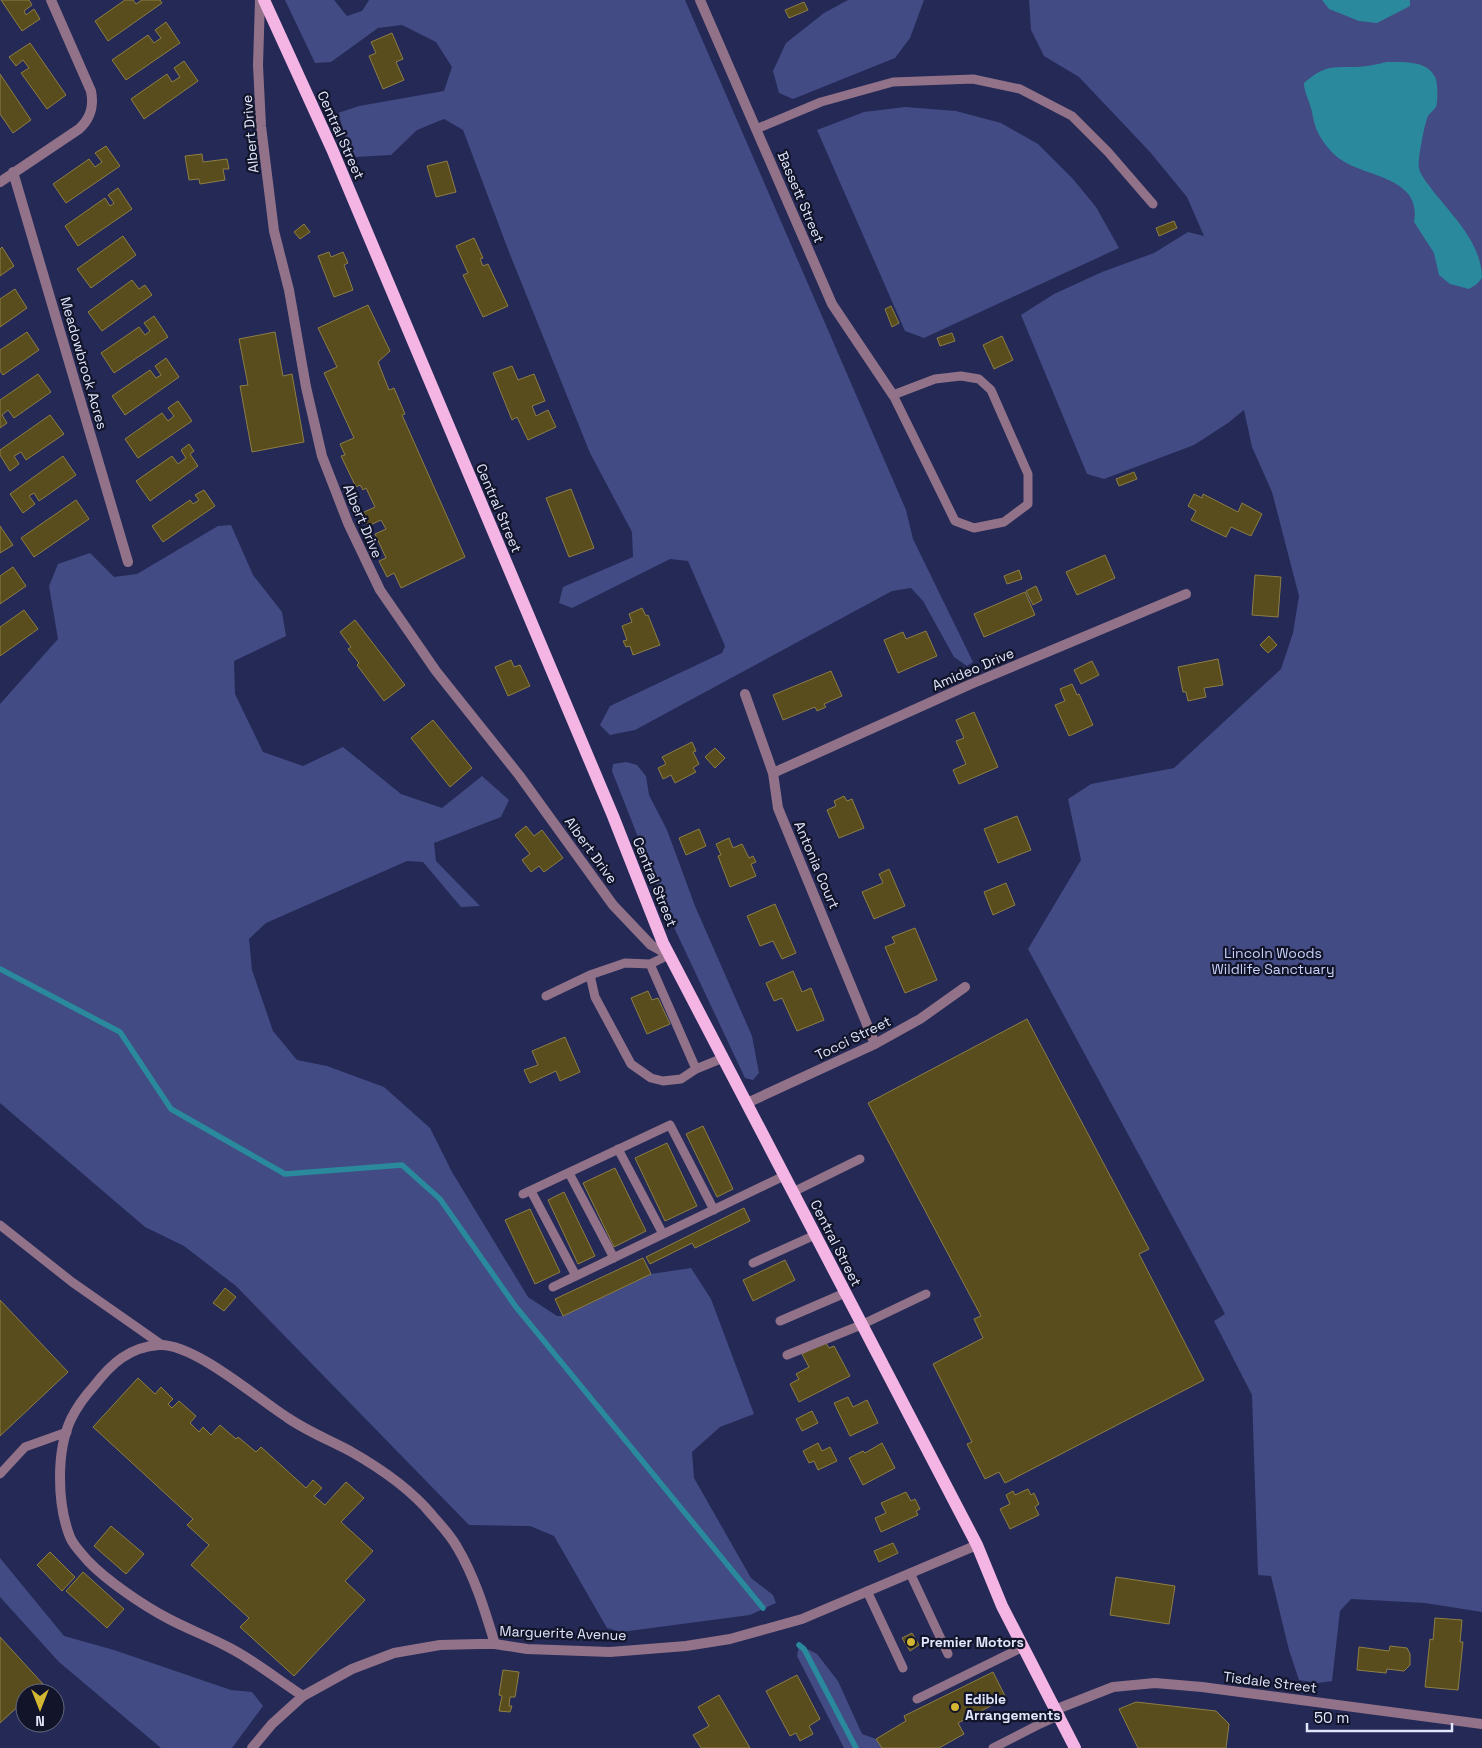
<svg xmlns="http://www.w3.org/2000/svg" width="1482" height="1748" viewBox="0 0 1482 1748" font-family="'Space Grotesk',sans-serif">
  <style>
    .green { fill: #424b83 }
    .water { fill: #2a899d }
    .lines { fill: none; stroke-linecap: round; stroke-linejoin: round }
    .stream { stroke: #2a899d; stroke-width: 5.5 }
    .building { fill: #594d1d; stroke: #8d7e45 }
    .service { stroke: #917289; stroke-width: 9 }
    .minor { stroke: #917289; stroke-width: 10 }
    .primary { stroke: #f4b5e5; stroke-width: 12 }
    .poi-dot { fill: #d4b635; stroke: #121529; stroke-width: 2 }
    .labels { text-anchor: middle; stroke-width: 4.5; stroke-linejoin: round; paint-order: stroke }
    .street-label { font-size: 14px; fill: #e1e6fd; stroke: #121529 }
    .park-label { font-size: 14px; fill: #c6d0f8; stroke: #121529 }
    .poi-label { font-size: 14px; font-weight: bold; fill: #e1e6fd; stroke: #121529; text-anchor: start }
  </style>
  <rect width="100%" height="100%" fill="#242956"/>
  <path class="green" d="M 285,0 L 334,0 L 347,16 L 362,11 L 369,0 L 685,0 L 906,510 L 913,539 L 973,662 L 967,666 L 954,657 L 923,601 L 911,588 L 892,591 L 635,730 L 610,735 L 600,725 L 610,706 L 722,653 L 725,646 L 688,561 L 670,559 L 572,608 L 559,603 L 563,587 L 633,557 L 632,532 L 590,453 L 509,252 L 463,130 L 444,119 L 417,130 L 391,155 L 356,157 L 347,142 L 338,113 L 359,106 L 444,91 L 452,67 L 436,42 L 402,25 L 378,28 L 331,62 L 315,63 Z
    M 848,0 L 924,0 L 910,38 L 895,58 L 793,99 L 779,93 L 773,71 L 786,43 L 824,13 Z
    M 1029,0 L 1482,0 L 1482,1612 L 1425,1603 L 1351,1599 L 1340,1611 L 1332,1681 L 1318,1683 L 1299,1680 L 1289,1650 L 1271,1576 L 1258,1575 L 1252,1395 L 1214,1321 L 1225,1314 L 1028,949 L 1081,860 L 1068,799 L 1091,784 L 1174,768 L 1281,669 L 1293,633 L 1299,596 L 1272,492 L 1252,447 L 1244,410 L 1228,423 L 1194,445 L 1104,479 L 1087,474 L 1021,315 L 1054,294 L 1102,272 L 1154,253 L 1188,232 L 1204,236 L 1187,197 L 1150,152 L 1079,77 L 1044,56 L 1031,30 Z
    M 905,107 L 956,111 L 1001,123 L 1038,144 L 1073,179 L 1096,207 L 1119,248 L 924,338 L 905,331 L 817,130 L 864,112 Z
    M 231,525 L 253,575 L 282,612 L 286,636 L 234,661 L 235,694 L 263,752 L 303,766 L 343,747 L 401,794 L 442,808 L 482,776 L 509,800 L 501,817 L 434,843 L 436,861 L 480,906 L 461,907 L 423,862 L 407,861 L 266,923 L 249,939 L 252,970 L 273,1031 L 297,1060 L 327,1066 L 384,1087 L 430,1128 L 452,1172 L 528,1297 L 557,1316 L 563,1316 L 651,1274 L 691,1268 L 711,1299 L 754,1414 L 720,1427 L 692,1452 L 694,1478 L 751,1578 L 773,1595 L 776,1603 L 750,1615 L 621,1632 L 607,1628 L 554,1536 L 530,1526 L 469,1525 L 236,1286 L 184,1246 L 145,1227 L 0,1103 L 0,704 L 58,639 L 49,586 L 58,564 L 90,553 L 114,577 L 137,574 L 218,526 Z
    M 626,762 L 637,765 L 646,776 L 649,795 L 667,830 L 695,906 L 752,1036 L 759,1073 L 753,1080 L 745,1078 L 671,921 L 612,771 L 613,764 Z
    M 0,1558 L 64,1636 L 114,1650 L 231,1690 L 252,1692 L 263,1706 L 232,1748 L 161,1748 L 59,1662 L 0,1597 Z
    M 799,1645 L 817,1654 L 838,1681 L 862,1734 L 876,1739 L 882,1748 L 844,1748 L 797,1656 Z"/>
  <path class="water" d="M 1322,0 L 1410,0 L 1410,6 L 1377,23 L 1359,21 L 1329,9 Z
    M 1387,62 C 1403,62 1427,60 1435,77 C 1438,82 1438,102 1436,107 C 1434,110 1430,113 1428,116 C 1425,121 1417,162 1419,168 C 1420,175 1429,185 1433,191 C 1453,216 1482,244 1482,278 L 1477,284 L 1469,289 L 1450,284 L 1439,275 L 1434,253 L 1414,222 C 1423,175 1361,178 1336,156 C 1329,150 1319,137 1316,128 C 1313,121 1313,113 1310,105 C 1308,98 1304,91 1304,83 C 1324,66 1330,67 1355,67 C 1366,67 1377,64 1387,62 Z"/>
  <g class="lines">
    <path class="stream" d="M 0,969 L 120,1032 L 171,1109 L 285,1174 L 402,1165 L 440,1199 L 516,1307 L 763,1608
      M 799,1645 L 804,1649 L 856,1748"/>
  </g>
  <path class="building" d="M 1,0 L 29,0 L 32,5 L 24,11 L 26,15 L 34,9 L 40,19 L 22,31 Z
    M 125,0 L 133,0 L 136,4 L 142,0 L 160,0 L 162,3 L 108,41 L 95,21 Z
    M 804,2 L 808,10 L 789,18 L 785,10 Z
    M 166,22 L 180,43 L 126,80 L 112,60 L 148,35 L 154,43 L 161,38 L 155,30 Z
    M 392,33 L 403,59 L 396,62 L 404,80 L 383,89 L 369,56 L 376,53 L 371,42 Z
    M 30,43 L 66,95 L 47,109 L 21,73 L 29,68 L 23,60 L 16,66 L 9,57 Z
    M 184,61 L 198,81 L 144,119 L 131,99 L 167,74 L 172,82 L 180,77 L 174,68 Z
    M 0,74 L 31,120 L 13,133 L 0,114 Z
    M 106,146 L 120,166 L 66,203 L 53,184 L 89,159 L 95,167 L 102,162 L 95,153 Z
    M 202,154 L 203,162 L 227,159 L 229,169 L 223,169 L 225,180 L 200,184 L 199,179 L 189,180 L 185,156 Z
    M 447,161 L 456,192 L 436,197 L 427,166 Z
    M 118,188 L 132,209 L 78,246 L 65,226 L 105,198 L 110,206 L 114,203 L 108,195 Z
    M 1174,221 L 1177,228 L 1159,236 L 1156,228 Z
    M 304,224 L 310,232 L 300,239 L 294,232 Z
    M 123,236 L 136,255 L 91,288 L 77,269 Z
    M 474,238 L 483,258 L 480,259 L 483,266 L 488,264 L 508,306 L 483,317 L 463,275 L 468,273 L 456,246 Z
    M 2,247 L 14,266 L 0,276 L 0,249 Z
    M 329,252 L 331,257 L 343,252 L 348,263 L 344,265 L 353,290 L 334,297 L 318,256 Z
    M 132,280 L 139,289 L 145,285 L 152,295 L 102,331 L 88,312 Z
    M 15,289 L 27,308 L 0,327 L 0,299 Z
    M 368,305 L 390,351 L 378,362 L 389,390 L 394,388 L 405,414 L 402,415 L 465,557 L 401,588 L 394,573 L 387,577 L 379,561 L 386,558 L 375,534 L 386,529 L 381,520 L 368,526 L 362,513 L 375,507 L 366,488 L 363,490 L 360,485 L 356,487 L 341,456 L 345,455 L 340,444 L 354,438 L 324,373 L 337,367 L 318,328 Z
    M 891,306 L 899,323 L 892,327 L 885,309 Z
    M 154,316 L 168,337 L 114,373 L 101,353 L 139,327 L 145,335 L 150,331 L 144,323 Z
    M 27,332 L 39,350 L 3,375 L 0,371 L 0,350 Z
    M 275,332 L 283,376 L 292,374 L 304,442 L 252,452 L 240,386 L 248,385 L 239,339 Z
    M 952,333 L 955,341 L 940,346 L 937,338 Z
    M 1002,336 L 1013,360 L 994,369 L 983,345 Z
    M 166,358 L 179,377 L 125,415 L 112,396 L 150,370 L 156,378 L 161,375 L 155,366 Z
    M 512,366 L 518,380 L 534,374 L 545,401 L 532,406 L 536,416 L 548,410 L 556,427 L 528,440 L 517,417 L 512,420 L 493,373 Z
    M 38,374 L 51,392 L 14,418 L 8,410 L 2,415 L 7,423 L 0,428 L 0,400 Z
    M 178,401 L 192,421 L 138,458 L 125,439 L 162,413 L 168,421 L 174,416 L 168,408 Z
    M 50,415 L 64,434 L 26,460 L 21,452 L 14,456 L 19,464 L 10,471 L 0,455 L 0,450 Z
    M 189,444 L 194,451 L 190,454 L 198,466 L 150,501 L 136,481 L 172,456 L 178,464 L 186,458 L 181,450 Z
    M 63,456 L 76,475 L 39,501 L 34,493 L 29,496 L 35,504 L 23,513 L 10,494 Z
    M 1134,472 L 1137,479 L 1119,486 L 1116,479 Z
    M 571,489 L 594,548 L 569,557 L 546,498 Z
    M 204,490 L 215,506 L 163,542 L 152,526 L 190,500 L 193,504 L 199,500 L 195,495 Z
    M 1194,494 L 1202,498 L 1203,494 L 1238,512 L 1242,503 L 1262,514 L 1251,536 L 1231,527 L 1226,537 L 1191,520 L 1196,511 L 1188,506 Z
    M 76,500 L 89,519 L 34,557 L 21,538 Z
    M 0,526 L 13,545 L 0,553 Z
    M 1105,555 L 1115,578 L 1077,595 L 1066,572 Z
    M 13,567 L 26,586 L 0,604 L 0,576 Z
    M 1019,570 L 1022,579 L 1007,584 L 1004,576 Z
    M 1255,575 L 1281,577 L 1278,617 L 1252,615 Z
    M 1036,586 L 1042,600 L 1033,605 L 1026,591 Z
    M 1025,592 L 1035,615 L 984,637 L 974,614 Z
    M 642,608 L 646,616 L 648,615 L 660,645 L 633,655 L 630,646 L 626,647 L 623,641 L 627,640 L 622,626 L 632,622 L 629,614 Z
    M 24,610 L 38,629 L 0,656 L 0,627 Z
    M 355,620 L 405,685 L 384,701 L 357,665 L 359,663 L 348,649 L 351,647 L 340,632 Z
    M 926,631 L 937,656 L 898,673 L 884,640 L 903,632 L 906,639 Z
    M 1269,636 L 1277,645 L 1268,653 L 1260,645 Z
    M 1218,659 L 1223,685 L 1204,688 L 1206,697 L 1188,701 L 1186,692 L 1183,692 L 1178,667 Z
    M 511,660 L 514,667 L 520,665 L 530,686 L 508,696 L 495,667 Z
    M 1092,661 L 1099,675 L 1081,684 L 1074,670 Z
    M 831,671 L 842,696 L 824,704 L 826,707 L 817,711 L 815,707 L 783,720 L 773,695 Z
    M 1072,684 L 1077,695 L 1079,694 L 1093,725 L 1069,736 L 1055,705 L 1065,701 L 1060,689 Z
    M 974,712 L 998,767 L 959,784 L 953,770 L 966,764 L 956,741 L 964,738 L 956,720 Z
    M 433,720 L 472,768 L 450,787 L 411,738 Z
    M 692,742 L 696,751 L 693,752 L 699,764 L 693,768 L 696,772 L 675,783 L 671,775 L 663,779 L 658,768 L 666,764 L 662,757 Z
    M 715,748 L 725,758 L 715,768 L 705,757 Z
    M 844,796 L 847,801 L 852,799 L 864,828 L 839,838 L 827,810 L 836,806 L 834,801 Z
    M 1017,816 L 1031,850 L 998,863 L 984,829 Z
    M 526,826 L 534,836 L 542,830 L 563,858 L 544,872 L 539,866 L 531,872 L 522,860 L 530,854 L 515,835 Z
    M 699,829 L 706,846 L 686,855 L 679,838 Z
    M 729,838 L 733,848 L 742,844 L 749,858 L 753,856 L 756,862 L 751,864 L 756,876 L 730,887 L 718,856 L 721,855 L 716,844 Z
    M 889,869 L 905,906 L 874,919 L 862,892 L 883,883 L 879,874 Z
    M 1006,883 L 1015,905 L 993,915 L 984,892 Z
    M 775,904 L 796,953 L 782,959 L 773,941 L 760,946 L 747,916 Z
    M 915,928 L 937,980 L 905,993 L 885,947 L 895,943 L 892,937 Z
    M 793,971 L 802,992 L 811,988 L 824,1020 L 797,1031 L 782,998 L 774,1001 L 766,983 Z
    M 648,991 L 652,1000 L 658,998 L 670,1024 L 647,1034 L 631,998 Z
    M 1027,1019 L 1149,1249 L 1139,1254 L 1204,1380 L 1005,1483 L 999,1472 L 985,1479 L 967,1444 L 972,1442 L 933,1364 L 983,1338 L 974,1319 L 981,1316 L 868,1103 Z
    M 565,1037 L 580,1072 L 560,1081 L 556,1071 L 530,1083 L 524,1070 L 538,1065 L 532,1051 Z
    M 703,1126 L 733,1189 L 717,1197 L 686,1134 Z
    M 667,1143 L 697,1206 L 665,1221 L 635,1158 Z
    M 615,1168 L 646,1231 L 614,1247 L 583,1183 Z
    M 564,1192 L 595,1256 L 578,1264 L 548,1200 Z
    M 744,1208 L 750,1221 L 695,1248 L 692,1243 L 650,1264 L 646,1257 Z
    M 530,1209 L 560,1272 L 535,1284 L 505,1220 Z
    M 643,1258 L 651,1274 L 563,1316 L 555,1299 Z
    M 785,1260 L 795,1280 L 753,1301 L 743,1280 Z
    M 225,1288 L 236,1297 L 224,1311 L 213,1303 Z
    M 0,1300 L 68,1372 L 0,1436 Z
    M 825,1342 L 829,1348 L 834,1346 L 850,1376 L 799,1402 L 790,1384 L 799,1379 L 796,1374 L 809,1367 L 802,1354 Z
    M 138,1378 L 155,1394 L 161,1387 L 173,1399 L 168,1404 L 172,1408 L 179,1401 L 196,1416 L 190,1423 L 199,1432 L 203,1427 L 211,1435 L 220,1425 L 236,1439 L 238,1437 L 256,1452 L 261,1447 L 306,1488 L 313,1480 L 322,1488 L 314,1496 L 325,1505 L 346,1482 L 364,1498 L 341,1522 L 373,1551 L 345,1581 L 365,1600 L 294,1676 L 240,1627 L 249,1618 L 191,1565 L 209,1545 L 187,1525 L 193,1519 L 93,1427 Z
    M 848,1397 L 853,1407 L 867,1400 L 878,1423 L 850,1436 L 834,1403 Z
    M 812,1411 L 818,1423 L 802,1431 L 796,1419 Z
    M 818,1443 L 822,1451 L 830,1447 L 837,1461 L 818,1470 L 814,1461 L 809,1463 L 803,1451 Z
    M 882,1443 L 895,1468 L 863,1485 L 849,1458 L 863,1451 L 865,1453 Z
    M 1028,1489 L 1031,1495 L 1034,1493 L 1039,1504 L 1035,1507 L 1039,1515 L 1010,1529 L 1000,1509 L 1010,1504 L 1006,1495 L 1013,1491 L 1015,1495 Z
    M 906,1492 L 911,1501 L 915,1499 L 920,1509 L 916,1511 L 918,1515 L 881,1532 L 875,1518 L 886,1513 L 881,1503 Z
    M 111,1526 L 144,1554 L 126,1574 L 94,1546 Z
    M 893,1543 L 898,1553 L 879,1562 L 874,1551 Z
    M 50,1552 L 75,1577 L 62,1591 L 37,1565 Z
    M 83,1572 L 124,1609 L 107,1628 L 66,1591 Z
    M 1116,1577 L 1175,1586 L 1169,1624 L 1110,1615 Z
    M 1435,1618 L 1462,1620 L 1460,1642 L 1463,1642 L 1458,1690 L 1425,1687 L 1430,1639 L 1433,1640 Z
    M 912,1633 L 919,1645 L 910,1651 L 902,1638 Z
    M 0,1637 L 43,1684 L 33,1693 L 25,1693 L 25,1700 L 0,1723 Z
    M 1390,1646 L 1407,1648 L 1410,1654 L 1410,1665 L 1404,1671 L 1387,1669 L 1386,1673 L 1357,1670 L 1359,1647 L 1389,1651 Z
    M 503,1670 L 519,1672 L 515,1697 L 510,1697 L 509,1706 L 512,1706 L 510,1712 L 499,1711 L 502,1696 L 499,1695 Z
    M 993,1672 L 1006,1698 L 958,1723 L 964,1734 L 939,1748 L 882,1748 L 876,1739 L 906,1721 L 904,1716 Z
    M 797,1675 L 820,1719 L 809,1726 L 813,1734 L 800,1741 L 796,1733 L 790,1736 L 766,1691 Z
    M 719,1695 L 750,1748 L 701,1748 L 693,1735 L 709,1726 L 698,1707 Z
    M 1136,1702 L 1216,1711 L 1229,1724 L 1226,1748 L 1138,1748 L 1119,1709 Z"/>
  <g class="lines">
    <path class="service" d="M 756,129 L 821,102 L 893,82 L 973,79 L 1020,89 L 1072,116 L 1108,152 L 1153,204
      M 961,376 L 979,379 L 991,390 L 1028,474 L 1028,504 L 1004,522 L 974,528 L 955,521 L 893,395 L 935,379 Z
      M 650,964 L 696,1069 L 723,1058
      M 590,975 L 595,997 L 631,1064 L 651,1078 L 663,1081 L 681,1079 L 696,1069
      M 546,996 L 590,975 L 625,963 L 650,964 L 669,955
      M 618,1149 L 663,1234
      M 569,1173 L 614,1258
      M 531,1191 L 576,1276
      M 793,1192 L 860,1159
      M 523,1194 L 670,1125 L 714,1210
      M 0,1225 L 72,1282 L 162,1345
      M 753,1263 L 815,1235
      M 553,1287 L 784,1176
      M 780,1321 L 845,1293
      M 787,1355 L 861,1325 L 926,1294
      M 0,1474 L 25,1447 L 67,1432
      M 910,1573 L 948,1654
      M 867,1591 L 903,1668
      M 917,1699 L 1023,1647
      M 993,1748 L 1036,1726 L 1060,1715"/>
    <path class="minor" d="M 260,0 L 258,65 L 261,126 L 274,231 L 289,290 L 306,387 L 322,456 L 348,523 L 380,590 L 436,671 L 519,775 L 613,905 L 651,945 L 669,955
      M 700,0 L 832,304 L 893,395
      M 13,172 L 128,562
      M 0,182 L 79,129 C 91,118 94,106 91,91 L 51,0
      M 745,694 L 773,773 L 778,808 L 875,1044
      M 773,773 L 971,684 L 1186,594
      M 747,1103 L 875,1044 L 920,1019 L 965,987
      M 303,1696 C 278,1680 254,1660 228,1647 C 209,1637 188,1629 169,1619 C 144,1606 107,1581 88,1561 C 82,1554 73,1545 70,1537 C 57,1504 56,1451 71,1419 C 77,1407 85,1396 94,1386 C 111,1364 129,1347 159,1345 C 194,1343 258,1399 288,1418 C 307,1431 329,1440 350,1451 C 380,1468 410,1488 432,1515 C 441,1525 451,1536 457,1547 C 475,1577 485,1611 495,1644
      M 1057,1709 L 1113,1687 L 1155,1683 L 1202,1687 L 1482,1724
      M 252,1748 L 272,1724 L 303,1696 L 352,1669 L 394,1653 L 440,1645 L 479,1644 L 495,1644 L 527,1649 L 610,1652 L 686,1646 L 730,1639 L 802,1619 L 977,1545"/>
    <path class="primary" d="M 264,0 L 332,149 L 613,816 L 663,943 L 977,1545 L 1002,1606 L 1075,1748"/>
  </g>
  <g class="poi-dot">
    <circle cx="911" cy="1642" r="5"/>
    <circle cx="955" cy="1707" r="5"/>
  </g>
  <g class="labels">
    <g class="street-label">
      <text transform="translate(250 134) rotate(-95)" y="5">Albert Drive</text>
      <text transform="translate(341 135) rotate(66)" y="5">Central Street</text>
      <text transform="translate(801 197) rotate(67)" y="5">Bassett Street</text>
      <text transform="translate(84 363) rotate(74)" y="5">Meadowbrook Acres</text>
      <text transform="translate(499 508) rotate(67)" y="5">Central Street</text>
      <text transform="translate(363 521) rotate(67)" y="5">Albert Drive</text>
      <text transform="translate(973 669) rotate(-23)" y="5">Amideo Drive</text>
      <text transform="translate(591 850) rotate(54)" y="5">Albert Drive</text>
      <text transform="translate(817 865) rotate(67)" y="5">Antonia Court</text>
      <text transform="translate(655 882) rotate(68)" y="5">Central Street</text>
      <text transform="translate(853 1038) rotate(-26)" y="5">Tocci Street</text>
      <text transform="translate(836 1243) rotate(63)" y="5">Central Street</text>
      <text transform="translate(563 1633) rotate(2)" y="5">Marguerite Avenue</text>
      <text transform="translate(1270 1682) rotate(7)" y="5">Tisdale Street</text>
    </g>
    <g class="park-label">
      <text x="1273" y="958">Lincoln Woods<tspan x="1273" dy="16">Wildlife Sanctuary</tspan></text>
    </g>
    <g class="poi-label">
      <text x="921" y="1647">Premier Motors</text>
      <text x="965" y="1704">Edible<tspan x="965" dy="16">Arrangements</tspan></text>
    </g>
  </g>
  <g transform="translate(40 1708) rotate(180)"><circle r="24" fill="#121529" stroke="#65697e"/>
  <path d="M0-4L9 19L0 12L-9 19Z" fill="#d4b635"/>
  <text y="-8" font-size="14" font-weight="bold" text-anchor="middle" fill="#e1e6fd">N</text>
  </g>
  <path d="M1307 1723v8h145v-8" fill="none" stroke="#e1e6fd" stroke-width="2.5"/>
  <text x="1314" y="1723" font-size="15" fill="#e1e6fd" stroke="#121529" stroke-width="4" paint-order="stroke">50 m</text>
</svg>
